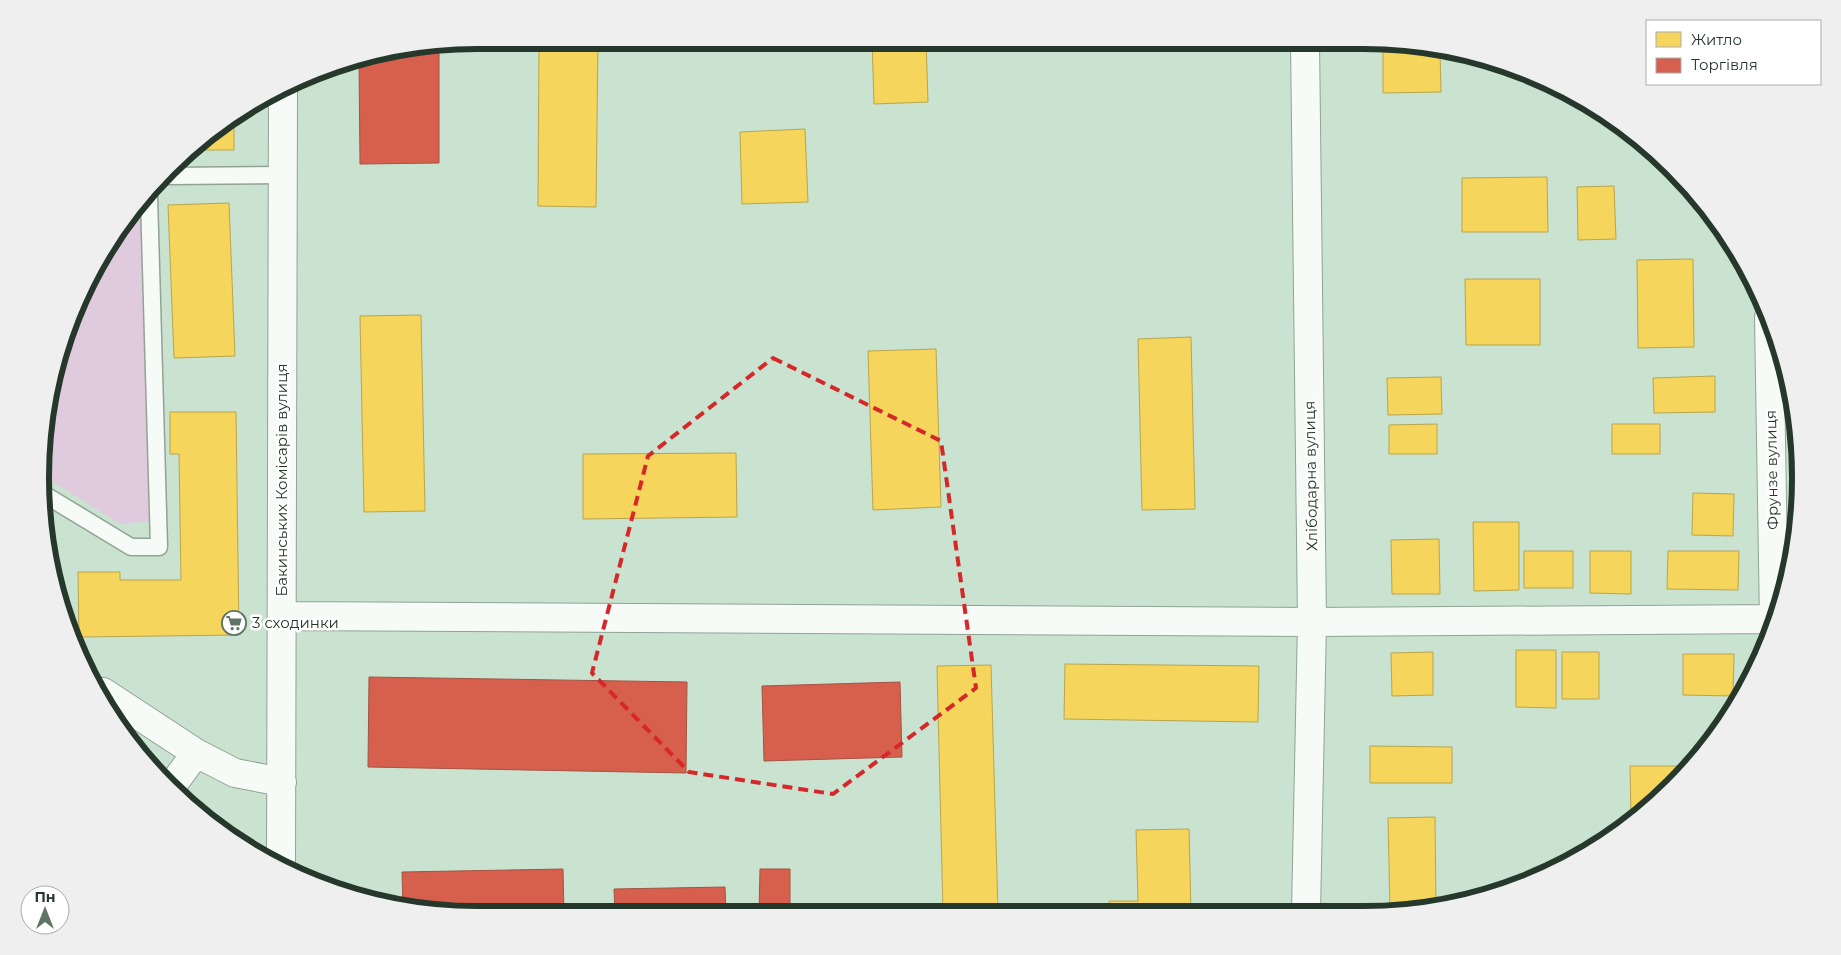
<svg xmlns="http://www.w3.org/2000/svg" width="1841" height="955" viewBox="0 0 1841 955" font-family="Montserrat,sans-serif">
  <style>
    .green { fill: #e0cbde }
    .homes { fill: #f6d55c; stroke: #b8a64d }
    .shops { fill: #d6604d; stroke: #a15443 }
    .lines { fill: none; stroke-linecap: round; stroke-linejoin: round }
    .service-casing { stroke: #90a395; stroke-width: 19 }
    .minor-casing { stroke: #90a395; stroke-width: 30 }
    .service { stroke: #f7fbf8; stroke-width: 16 }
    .minor { stroke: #f7fbf8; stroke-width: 28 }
    .marked { fill: none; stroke: #d62828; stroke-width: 4; stroke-dasharray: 10 6; stroke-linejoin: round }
    .labels { text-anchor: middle; stroke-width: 5; stroke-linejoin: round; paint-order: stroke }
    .street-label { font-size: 15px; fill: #26382b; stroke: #fff }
    .poi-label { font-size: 15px; fill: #26382b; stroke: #fff; text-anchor: start }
    .rim { fill: none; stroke: #26382b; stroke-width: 6 }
  </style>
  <rect width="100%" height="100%" fill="#cae2d0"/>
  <path class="green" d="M 141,205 L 149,521 L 120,524 L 44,476 L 55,365 L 114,235 Z"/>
  <path class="homes" d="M 539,40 L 598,40 L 596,207 L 538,206 Z
    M 872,40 L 926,40 L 928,102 L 874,104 Z
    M 1383,52 L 1440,52 L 1441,92 L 1383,93 Z
    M 234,118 L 234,150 L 192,150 L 211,131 Z
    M 805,129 L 808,202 L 742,204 L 740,132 Z
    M 1547,177 L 1548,232 L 1462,232 L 1462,178 Z
    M 1614,186 L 1616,239 L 1578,240 L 1577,187 Z
    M 229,203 L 235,356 L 174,358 L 168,205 Z
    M 1693,259 L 1694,347 L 1638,348 L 1637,260 Z
    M 1465,279 L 1540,279 L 1540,345 L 1466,345 Z
    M 421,315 L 425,511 L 364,512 L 360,316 Z
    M 1191,337 L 1195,509 L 1142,510 L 1138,339 Z
    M 936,349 L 941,507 L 873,510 L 868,351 Z
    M 1715,376 L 1715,412 L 1654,413 L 1653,378 Z
    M 1441,377 L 1442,414 L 1388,415 L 1387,378 Z
    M 170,412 L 236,412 L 239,635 L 79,637 L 78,572 L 120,572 L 120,580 L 181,580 L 179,454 L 170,454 Z
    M 1437,424 L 1437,454 L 1389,454 L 1389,425 Z
    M 1612,424 L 1660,424 L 1660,454 L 1612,454 Z
    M 736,453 L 737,517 L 583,519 L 583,454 Z
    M 1693,493 L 1734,494 L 1733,536 L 1692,535 Z
    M 1473,522 L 1519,522 L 1519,590 L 1474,591 Z
    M 1439,539 L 1440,594 L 1392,594 L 1391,540 Z
    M 1524,551 L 1573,551 L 1573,588 L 1524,588 Z
    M 1590,551 L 1631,551 L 1631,594 L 1590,593 Z
    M 1668,551 L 1739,551 L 1738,590 L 1667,589 Z
    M 1516,650 L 1556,650 L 1556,708 L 1516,707 Z
    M 1433,652 L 1433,695 L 1392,696 L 1391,653 Z
    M 1562,652 L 1599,652 L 1599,699 L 1562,699 Z
    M 1683,654 L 1734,654 L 1733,696 L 1683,695 Z
    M 1065,664 L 1259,666 L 1258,722 L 1064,719 Z
    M 991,665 L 998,912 L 943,913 L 937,666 Z
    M 1370,746 L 1452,747 L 1452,783 L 1370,783 Z
    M 1630,766 L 1677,766 L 1677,780 L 1638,817 L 1631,817 Z
    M 1435,817 L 1436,907 L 1421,911 L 1390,911 L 1388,818 Z
    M 1189,829 L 1191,912 L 1110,912 L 1109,901 L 1138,901 L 1136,830 Z"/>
  <path class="shops" d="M 439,46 L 439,163 L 360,164 L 359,60 Z
    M 369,677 L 687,682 L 686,773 L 368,767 Z
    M 900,682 L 902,757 L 764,761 L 762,686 Z
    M 563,869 L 564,914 L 449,914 L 403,907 L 402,872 Z
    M 760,869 L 790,869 L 790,913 L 759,913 Z
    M 725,887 L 726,913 L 615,914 L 614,889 Z
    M 859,908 L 927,908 L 927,913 L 859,913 Z"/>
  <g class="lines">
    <defs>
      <path id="service" d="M 169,176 L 283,175
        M 42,493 L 131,547 L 159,547 L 149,197"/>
      <path id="minor" d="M 1305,41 L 1312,622 L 1306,912
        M 1769,317 L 1774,622
        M 282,616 L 1312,622 L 1775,619
        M 103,692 L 196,753
        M 171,787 L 196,753 L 235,773 L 282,782
        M 281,868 L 283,92"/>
    </defs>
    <use href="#service" class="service-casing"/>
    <use href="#minor" class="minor-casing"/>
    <use href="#service" class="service"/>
    <use href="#minor" class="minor"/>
  </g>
  <path class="marked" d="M 773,358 L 941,441 L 976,688 L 833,794 L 689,772 L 592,673 L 648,456 Z"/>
  <defs>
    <symbol id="supermarket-ring" viewBox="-11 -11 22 22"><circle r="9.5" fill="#fff" stroke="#5f7465" stroke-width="1.5"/><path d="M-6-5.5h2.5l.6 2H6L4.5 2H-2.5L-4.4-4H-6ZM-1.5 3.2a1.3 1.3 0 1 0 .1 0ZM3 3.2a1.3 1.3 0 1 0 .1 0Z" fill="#5f7465"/></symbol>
  </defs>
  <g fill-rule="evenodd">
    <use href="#supermarket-ring" x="220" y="609" width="28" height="28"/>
  </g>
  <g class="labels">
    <g class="street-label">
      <text transform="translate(1772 470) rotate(-91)" y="5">Фрунзе вулиця</text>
      <text transform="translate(1311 476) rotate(-91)" y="5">Хлібодарна вулиця</text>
      <text transform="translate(282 480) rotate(-90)" y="5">Бакинських Комісарів вулиця</text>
    </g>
    <g class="poi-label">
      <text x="252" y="628">3 сходинки</text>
    </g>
  </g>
  <path d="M0 0H1841V955H0ZM477 49H1364A428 428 0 0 1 1792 477V478A428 428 0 0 1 1364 906H477A428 428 0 0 1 49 478V477A428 428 0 0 1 477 49Z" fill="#eeefee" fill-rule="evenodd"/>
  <path class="rim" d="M477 49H1364A428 428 0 0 1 1792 477V478A428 428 0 0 1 1364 906H477A428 428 0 0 1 49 478V477A428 428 0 0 1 477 49Z"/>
  <rect x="1646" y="20" width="175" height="65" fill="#ffffff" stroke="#a8afaa"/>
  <rect x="1656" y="32" width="25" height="15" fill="#f6d55c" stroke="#a8afaa"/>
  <text x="1691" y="45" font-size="15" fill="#26382b">Житло</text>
  <rect x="1656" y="58" width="25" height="15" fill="#d6604d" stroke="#a8afaa"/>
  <text x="1691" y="70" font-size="15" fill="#26382b">Торгівля</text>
  <g transform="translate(45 910)"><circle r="24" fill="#ffffff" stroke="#a8afaa"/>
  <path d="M0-4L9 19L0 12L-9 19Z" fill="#5f7465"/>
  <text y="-8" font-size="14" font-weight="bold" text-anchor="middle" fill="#26382b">Пн</text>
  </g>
</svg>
